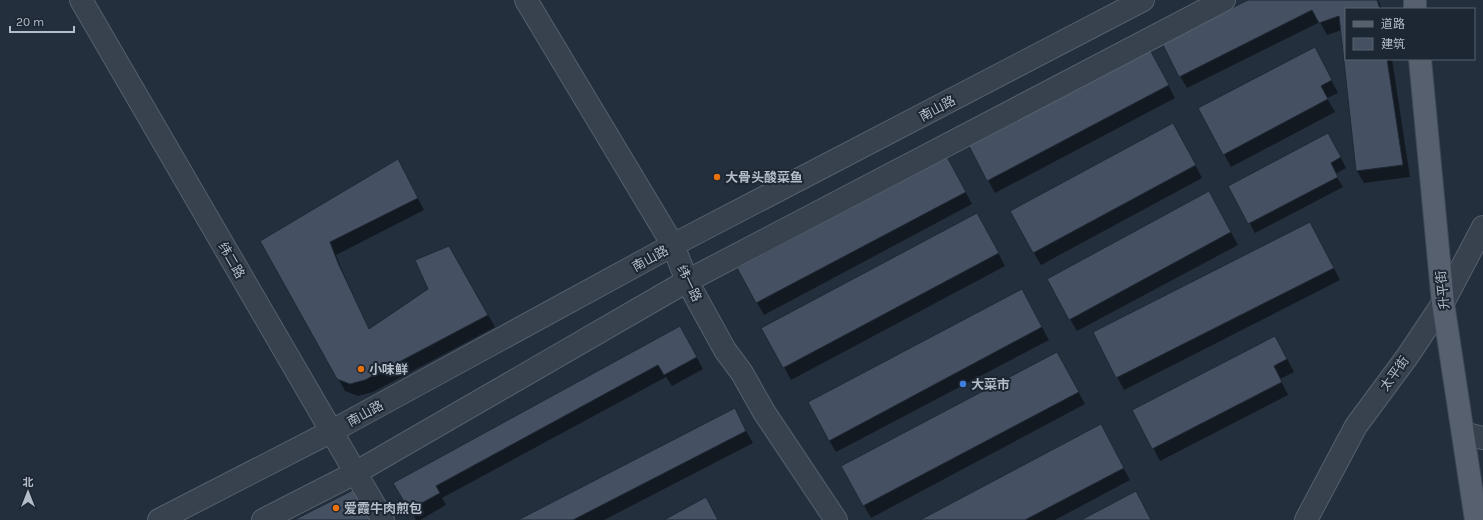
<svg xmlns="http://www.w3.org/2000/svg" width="1483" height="520" viewBox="0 0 1483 520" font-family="Karla,'Noto Sans SC',sans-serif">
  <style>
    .shadow { fill: #0007 }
    .building { fill: #455162; stroke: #1f2835 }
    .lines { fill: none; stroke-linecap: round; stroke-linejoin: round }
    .minor-casing { stroke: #565f6c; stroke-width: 24 }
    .major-casing { stroke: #414a57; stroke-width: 24 }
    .minor { stroke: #38414e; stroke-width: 22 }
    .major { stroke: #56606e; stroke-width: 22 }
    .food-dot { fill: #e8710a; stroke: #1d2633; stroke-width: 1.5 }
    .shop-dot { fill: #3f7fe0; stroke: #1d2633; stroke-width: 1.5 }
    .labels { text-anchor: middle; stroke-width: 4; stroke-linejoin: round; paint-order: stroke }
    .street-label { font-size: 13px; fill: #b4bcc9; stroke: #1d2633 }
    .poi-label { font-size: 13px; font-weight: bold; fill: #b4bcc9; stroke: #1d2633; text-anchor: start }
  </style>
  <rect width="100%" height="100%" fill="#242f3e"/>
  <path class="shadow" d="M 1251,0 L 1378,0 L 1382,9 L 1346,9 L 1346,59 L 1392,59 L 1410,177 L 1364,183 L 1357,171 L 1342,30 L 1327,35 L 1320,22 L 1187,88 L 1180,76 Z
    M 1321,60 L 1338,93 L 1327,98 L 1335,112 L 1231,167 L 1224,154 Z
    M 1155,61 L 1175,98 L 995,193 L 969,144 Z
    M 1180,136 L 1202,178 L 1041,265 L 1034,253 Z
    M 1334,144 L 1346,168 L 1335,174 L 1343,187 L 1255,233 L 1230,187 Z
    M 398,161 L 424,210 L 336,255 L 345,277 L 369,330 L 429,289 L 449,247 L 495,327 L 373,392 L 358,396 L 345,391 L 262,241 Z
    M 954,171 L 972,204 L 764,315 L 738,269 Z
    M 1216,205 L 1238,245 L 1077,331 L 1070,319 Z
    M 984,226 L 1005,266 L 791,380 L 784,367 Z
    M 1317,235 L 1340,280 L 1124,390 L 1094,333 Z
    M 1028,302 L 1049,340 L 836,452 L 829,440 Z
    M 687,340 L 703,369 L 672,386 L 666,377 L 442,498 L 446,505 L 420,520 L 416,520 L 395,483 Z
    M 1282,349 L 1294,372 L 1280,379 L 1288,395 L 1160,461 L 1133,410 Z
    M 1064,365 L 1085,404 L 871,518 L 842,467 Z
    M 741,422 L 753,443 L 604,520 L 520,520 Z
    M 1107,438 L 1130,480 L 1055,520 L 922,520 Z"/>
  <path class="building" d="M 1248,0 L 1377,0 L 1380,9 L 1346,9 L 1346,59 L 1387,59 L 1403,165 L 1356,171 L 1339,16 L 1319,23 L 1312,10 L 1179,77 L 1162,43 Z
    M 1315,47 L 1332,80 L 1321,86 L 1328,99 L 1223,155 L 1198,108 Z
    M 1149,48 L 1169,85 L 987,181 L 968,144 Z
    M 1173,123 L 1196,165 L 1033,253 L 1010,211 Z
    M 1328,133 L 1341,157 L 1331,163 L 1338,177 L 1248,224 L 1228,186 Z
    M 947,157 L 966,192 L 756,303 L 737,268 Z
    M 398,159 L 418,198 L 330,242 L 338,263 L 369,329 L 428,289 L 415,260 L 449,246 L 488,315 L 365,380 L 350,384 L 337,379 L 260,241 Z
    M 1209,191 L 1231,232 L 1069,320 L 1047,279 Z
    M 977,213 L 999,253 L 783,368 L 761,328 Z
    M 1310,222 L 1334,268 L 1116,378 L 1093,332 Z
    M 1022,289 L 1042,327 L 829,441 L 808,402 Z
    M 680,326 L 697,357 L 664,375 L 658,365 L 436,486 L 440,493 L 409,510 L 393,483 Z
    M 1275,336 L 1287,359 L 1274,366 L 1282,382 L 1152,449 L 1132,410 Z
    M 1057,352 L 1079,392 L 863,506 L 841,466 Z
    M 735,408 L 746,431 L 573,520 L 518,520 Z
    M 1101,424 L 1124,468 L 1025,520 L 920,520 Z
    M 357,488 L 374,520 L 294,520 Z
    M 1136,491 L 1151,520 L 1081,520 Z
    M 706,497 L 718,520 L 664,520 Z"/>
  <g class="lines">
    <defs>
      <path id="minor" d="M 81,0 L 383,520
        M 526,0 L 673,245 L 687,281 L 725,350 L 742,373 L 764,412 L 836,520
        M 1463,433 L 1483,438
        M 159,520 L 332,431 L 673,245 L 1143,0
        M 263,520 L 355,473 L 687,281 L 1224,0
        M 1306,520 L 1356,426 L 1407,357 L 1443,303 L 1483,227"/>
      <path id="major" d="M 1415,0 L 1415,9
        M 1420,59 L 1443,303 L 1476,520"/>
    </defs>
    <use href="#minor" class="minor-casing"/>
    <use href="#major" class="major-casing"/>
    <use href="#minor" class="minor"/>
    <use href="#major" class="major"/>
  </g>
  <g class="food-dot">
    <circle cx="717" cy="177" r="4"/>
    <circle cx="361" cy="369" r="4"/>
    <circle cx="336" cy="508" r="4"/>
  </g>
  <circle class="shop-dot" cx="963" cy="384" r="4"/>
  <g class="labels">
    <g class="street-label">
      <text transform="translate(937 108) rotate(-28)" y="5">南山路</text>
      <text transform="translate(650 258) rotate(-29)" y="5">南山路</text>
      <text transform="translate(232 260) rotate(60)" y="5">纬二路</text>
      <text transform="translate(690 283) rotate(64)" y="5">纬一路</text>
      <text transform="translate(1442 290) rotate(-96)" y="5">升平街</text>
      <text transform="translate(1394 373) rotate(-54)" y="5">太平街</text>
      <text transform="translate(365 413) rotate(-29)" y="5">南山路</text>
    </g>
    <g class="poi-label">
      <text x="725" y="182">大骨头酸菜鱼</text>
      <text x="369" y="374">小味鲜</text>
      <text x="971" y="389">大菜市</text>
      <text x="344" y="513">爱霞牛肉煎包</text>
    </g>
  </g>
  <rect x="1345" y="8" width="130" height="52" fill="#1d2633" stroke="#59626f"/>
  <rect x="1353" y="21" width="20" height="6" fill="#56606e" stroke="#59626f"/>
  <text x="1381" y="28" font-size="12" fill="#b4bcc9">道路</text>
  <rect x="1353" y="38" width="20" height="12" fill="#455162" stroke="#59626f"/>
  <text x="1381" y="48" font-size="12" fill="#b4bcc9">建筑</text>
  <g transform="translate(28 492)" stroke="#1d2633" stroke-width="3" paint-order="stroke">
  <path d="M0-3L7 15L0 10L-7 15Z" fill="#b4bcc9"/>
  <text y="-6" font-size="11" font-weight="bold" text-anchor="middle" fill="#b4bcc9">北</text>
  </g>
  <path d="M10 26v6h64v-6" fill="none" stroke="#b4bcc9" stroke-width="2"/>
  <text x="16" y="26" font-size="12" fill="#b4bcc9" stroke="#1d2633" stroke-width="3" paint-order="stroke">20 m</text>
</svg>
